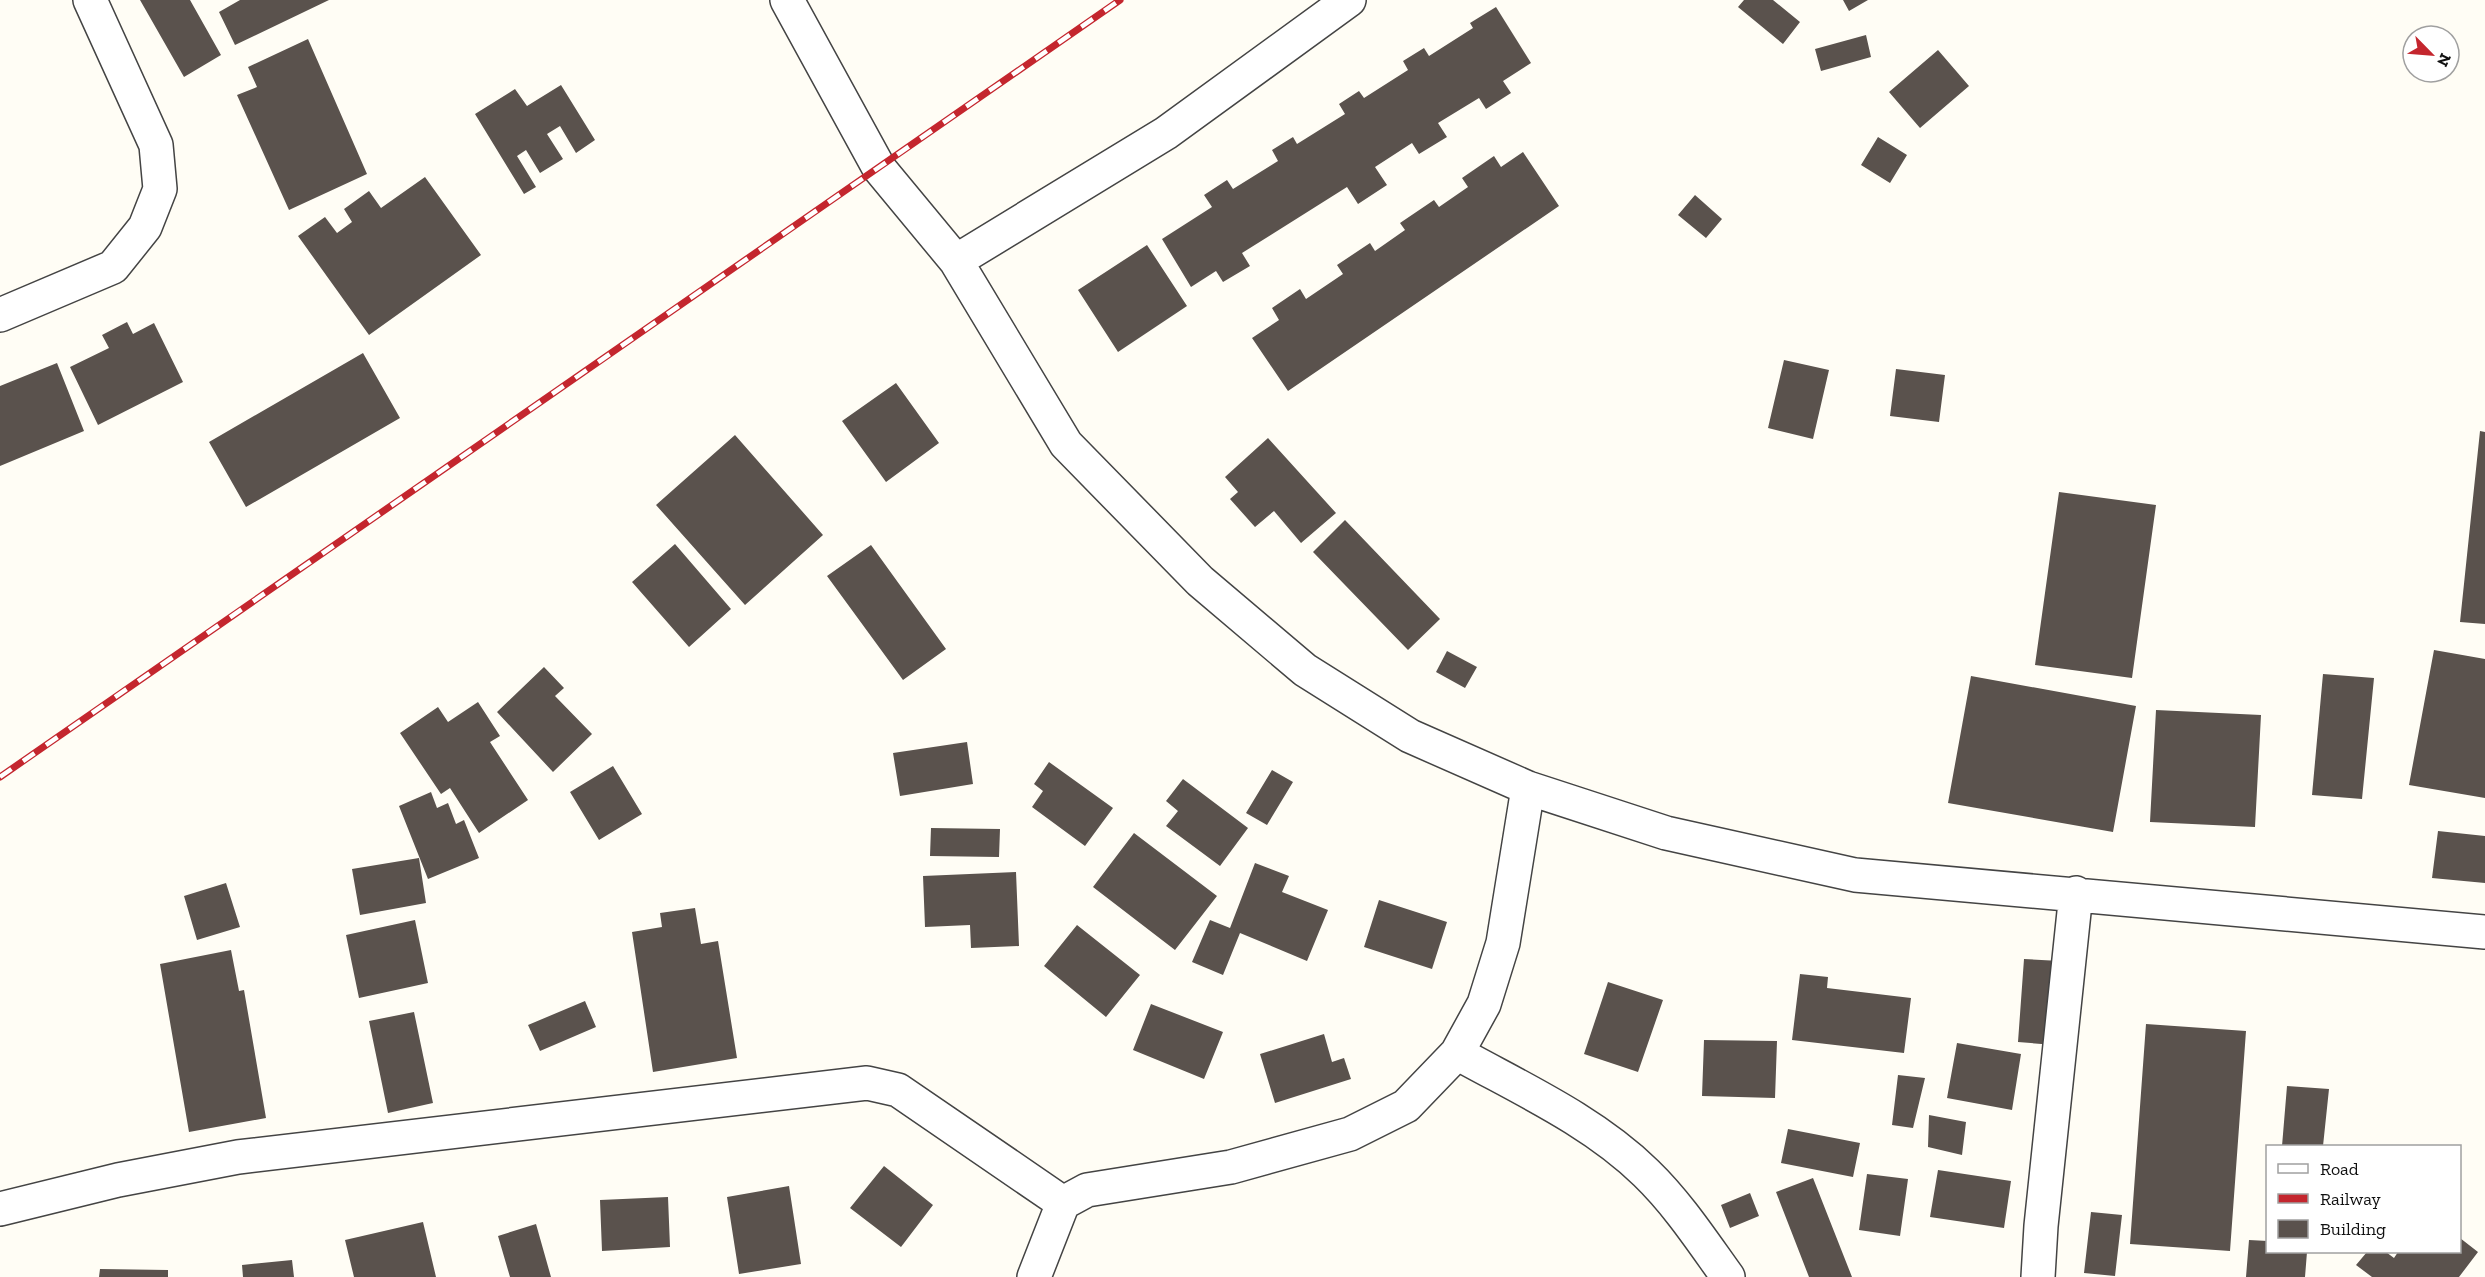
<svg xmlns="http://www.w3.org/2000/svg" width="2485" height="1277" viewBox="0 0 2485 1277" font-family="'Zilla Slab',serif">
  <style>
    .building { fill: #5a524d }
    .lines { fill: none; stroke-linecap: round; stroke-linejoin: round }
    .minor-casing { stroke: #444; stroke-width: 36 }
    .minor { stroke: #fff; stroke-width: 33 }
    .rail-casing { stroke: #c4262e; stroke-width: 7 }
    .rail { stroke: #fff; stroke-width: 4.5; stroke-dasharray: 14; stroke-linecap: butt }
  </style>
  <rect width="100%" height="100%" fill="#fffdf5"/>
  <path class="building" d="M 140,0 L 190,0 L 221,55 L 184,77 Z
    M 240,0 L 329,0 L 235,45 L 219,12 Z
    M 1744,0 L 1773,0 L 1800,22 L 1783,44 L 1738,7 Z
    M 1843,0 L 1868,0 L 1849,11 Z
    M 1496,7 L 1531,63 L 1503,81 L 1511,93 L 1486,109 L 1479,98 L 1438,123 L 1447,137 L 1419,154 L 1412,143 L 1375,167 L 1387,185 L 1358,204 L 1347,187 L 1242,253 L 1250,266 L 1223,282 L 1216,271 L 1191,287 L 1162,239 L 1212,207 L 1204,195 L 1227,180 L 1233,189 L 1278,161 L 1272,150 L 1293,137 L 1297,144 L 1345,114 L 1339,104 L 1359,91 L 1364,98 L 1408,70 L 1403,61 L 1424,48 L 1429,56 L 1473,28 L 1470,23 Z
    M 1866,35 L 1871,57 L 1821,71 L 1815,49 Z
    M 308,39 L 367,174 L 289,210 L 237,95 L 257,87 L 248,67 Z
    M 1938,50 L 1969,86 L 1920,128 L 1889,92 Z
    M 561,85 L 595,140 L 576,153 L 560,126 L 547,134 L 563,159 L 540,173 L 526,150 L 517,156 L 536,187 L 524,194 L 475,114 L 515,89 L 527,106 Z
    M 1878,137 L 1907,155 L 1890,183 L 1861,165 Z
    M 1523,152 L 1559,206 L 1288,391 L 1252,338 L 1279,320 L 1272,308 L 1300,289 L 1306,299 L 1343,274 L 1337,265 L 1370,243 L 1375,251 L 1405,230 L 1400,223 L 1434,200 L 1439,207 L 1468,187 L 1462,178 L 1494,156 L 1501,167 Z
    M 425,177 L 481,255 L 369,335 L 298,236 L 325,217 L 337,233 L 352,222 L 344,209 L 369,191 L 381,208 Z
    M 1695,195 L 1722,219 L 1706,238 L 1678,215 Z
    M 1147,245 L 1187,306 L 1118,352 L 1078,290 Z
    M 127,322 L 133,334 L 154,323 L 183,382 L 98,425 L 70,367 L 109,348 L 102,335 Z
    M 363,353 L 400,418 L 246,507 L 209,442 Z
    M 1784,360 L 1829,370 L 1813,439 L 1768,428 Z
    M 57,363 L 84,431 L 0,466 L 0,386 Z
    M 1896,369 L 1945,375 L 1939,422 L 1890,416 Z
    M 896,383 L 939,443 L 886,482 L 842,421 Z
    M 2480,431 L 2485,432 L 2485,624 L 2460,622 Z
    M 735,435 L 823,535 L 745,605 L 656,505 Z
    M 1268,438 L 1336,513 L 1301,543 L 1274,511 L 1255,527 L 1230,499 L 1238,492 L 1225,477 Z
    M 2059,492 L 2156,505 L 2132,678 L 2035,665 Z
    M 1345,520 L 1440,619 L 1408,650 L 1313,552 Z
    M 675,544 L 731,609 L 689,647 L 632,582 Z
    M 871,545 L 946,649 L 903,680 L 827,576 Z
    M 2434,650 L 2485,659 L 2485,798 L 2409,785 Z
    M 1447,651 L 1477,667 L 1465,688 L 1436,672 Z
    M 544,667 L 564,688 L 555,696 L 592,734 L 553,772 L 497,712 Z
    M 2323,674 L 2374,678 L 2362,799 L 2312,795 Z
    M 1971,676 L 2136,706 L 2113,832 L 1948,803 Z
    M 478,702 L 500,736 L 490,742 L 528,800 L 479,833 L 450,788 L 441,794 L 400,733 L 438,707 L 448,722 Z
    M 2156,710 L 2261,715 L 2255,827 L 2150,822 Z
    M 967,742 L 973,784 L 900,796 L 893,753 Z
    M 1049,762 L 1113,808 L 1085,846 L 1032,807 L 1043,791 L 1034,784 Z
    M 613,766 L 642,814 L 599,840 L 570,792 Z
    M 1272,770 L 1293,782 L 1267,825 L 1246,813 Z
    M 1183,779 L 1248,828 L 1220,866 L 1166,826 L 1178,811 L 1166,801 Z
    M 431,792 L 437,808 L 448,803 L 456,824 L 464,820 L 479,858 L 428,879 L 399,806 Z
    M 931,828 L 1000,829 L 999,857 L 930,856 Z
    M 2438,831 L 2485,836 L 2485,883 L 2432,878 Z
    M 1134,833 L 1217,896 L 1175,950 L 1093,887 Z
    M 419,858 L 426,903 L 360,915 L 352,869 Z
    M 1255,863 L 1289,876 L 1282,892 L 1328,910 L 1307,961 L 1240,933 L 1223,975 L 1192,962 L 1210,920 L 1230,928 Z
    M 1016,872 L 1019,946 L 971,948 L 970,925 L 925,927 L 923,876 Z
    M 226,883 L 240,927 L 197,940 L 184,896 Z
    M 1379,900 L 1447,922 L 1432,969 L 1364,947 Z
    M 695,908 L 701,944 L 718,941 L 737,1058 L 653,1072 L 632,932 L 662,927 L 660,913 Z
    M 415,920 L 428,983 L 359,998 L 346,935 Z
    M 1077,925 L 1140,975 L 1106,1017 L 1044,966 Z
    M 231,950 L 239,991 L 244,990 L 266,1118 L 189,1132 L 160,964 Z
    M 2024,959 L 2060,961 L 2054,1045 L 2018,1042 Z
    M 1800,974 L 1828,977 L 1827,988 L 1911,998 L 1904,1053 L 1792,1040 Z
    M 1608,982 L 1663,1000 L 1638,1072 L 1584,1054 Z
    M 585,1001 L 596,1027 L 540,1051 L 528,1025 Z
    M 1151,1004 L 1223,1032 L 1204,1079 L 1133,1050 Z
    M 414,1012 L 433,1103 L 388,1113 L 369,1021 Z
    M 2146,1024 L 2246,1031 L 2230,1251 L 2130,1244 Z
    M 1324,1034 L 1332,1062 L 1344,1058 L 1351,1079 L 1275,1103 L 1260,1054 Z
    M 1704,1040 L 1777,1041 L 1775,1098 L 1702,1096 Z
    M 1957,1043 L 2021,1054 L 2012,1110 L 1947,1098 Z
    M 1898,1075 L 1925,1078 L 1913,1128 L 1892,1125 Z
    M 2287,1086 L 2329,1089 L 2323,1146 L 2282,1146 Z
    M 1929,1115 L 1966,1122 L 1962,1155 L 1928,1147 Z
    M 1788,1129 L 1860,1143 L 1853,1177 L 1781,1163 Z
    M 884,1166 L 933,1205 L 901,1247 L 850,1208 Z
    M 1938,1170 L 2011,1181 L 2004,1228 L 1930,1217 Z
    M 1867,1174 L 1908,1179 L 1900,1236 L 1859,1230 Z
    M 1813,1178 L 1852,1277 L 1809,1277 L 1776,1192 Z
    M 789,1186 L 801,1264 L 739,1274 L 727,1197 Z
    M 1750,1193 L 1759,1216 L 1730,1228 L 1721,1205 Z
    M 668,1197 L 670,1247 L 602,1251 L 600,1200 Z
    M 2091,1212 L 2122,1215 L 2115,1276 L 2084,1273 Z
    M 423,1222 L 436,1277 L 354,1277 L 345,1240 Z
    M 536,1224 L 551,1277 L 510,1277 L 498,1236 Z
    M 2460,1238 L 2478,1252 L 2459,1277 L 2372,1277 L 2356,1265 L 2367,1252 L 2386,1252 L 2394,1258 L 2398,1252 L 2460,1252 Z
    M 2249,1240 L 2268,1241 L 2268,1252 L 2307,1252 L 2305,1277 L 2246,1277 Z
    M 292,1260 L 294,1277 L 243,1277 L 242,1265 Z
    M 100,1269 L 168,1270 L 168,1277 L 99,1277 Z"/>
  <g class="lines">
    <defs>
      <path id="minor" d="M 787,0 L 879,168 L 956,261 L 1066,444 L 1200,581 L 1305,670 L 1410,736 L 1528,788 L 1666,833 L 1855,875 L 2485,932
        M 956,261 L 1166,133 L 1349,0
        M 0,315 L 113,267 L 145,227 L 160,189 L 156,145 L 90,0
        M 1457,1053 C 1520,1088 1593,1121 1646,1173 C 1678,1204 1702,1241 1728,1277
        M 0,1209 L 118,1180 L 238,1157 L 867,1083 L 898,1090 L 1063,1203
        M 1034,1277 L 1063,1203 L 1087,1190 L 1231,1167 L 1350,1134 L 1406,1106 L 1457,1053 L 1484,1004 L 1503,943 L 1528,788
        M 2038,1277 L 2041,1226 L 2076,893"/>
    </defs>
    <use href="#minor" class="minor-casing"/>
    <use href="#minor" class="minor"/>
    <defs>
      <path id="rail" d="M 0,777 L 1120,0"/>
    </defs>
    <use href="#rail" class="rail-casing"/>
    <use href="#rail" class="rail"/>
  </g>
  <rect x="2266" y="1145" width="195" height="108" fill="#ffffff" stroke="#a0a0a0" stroke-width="1.5"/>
  <rect x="2278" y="1164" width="30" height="9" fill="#ffffff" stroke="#a0a0a0" stroke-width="1.5"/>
  <text x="2320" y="1175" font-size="18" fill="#111111">Road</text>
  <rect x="2278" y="1194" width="30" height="9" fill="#c4262e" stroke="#a0a0a0" stroke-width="1.5"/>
  <text x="2320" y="1205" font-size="18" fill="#111111">Railway</text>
  <rect x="2278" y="1220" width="30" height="18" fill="#5a524d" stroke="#a0a0a0" stroke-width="1.5"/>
  <text x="2320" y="1235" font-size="18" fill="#111111">Building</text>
  <g transform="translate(2431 54) rotate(115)"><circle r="28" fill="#ffffff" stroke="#a0a0a0" stroke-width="1.5"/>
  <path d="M0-4.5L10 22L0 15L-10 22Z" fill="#c4262e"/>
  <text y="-9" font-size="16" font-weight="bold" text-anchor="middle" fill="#111111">N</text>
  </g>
</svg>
